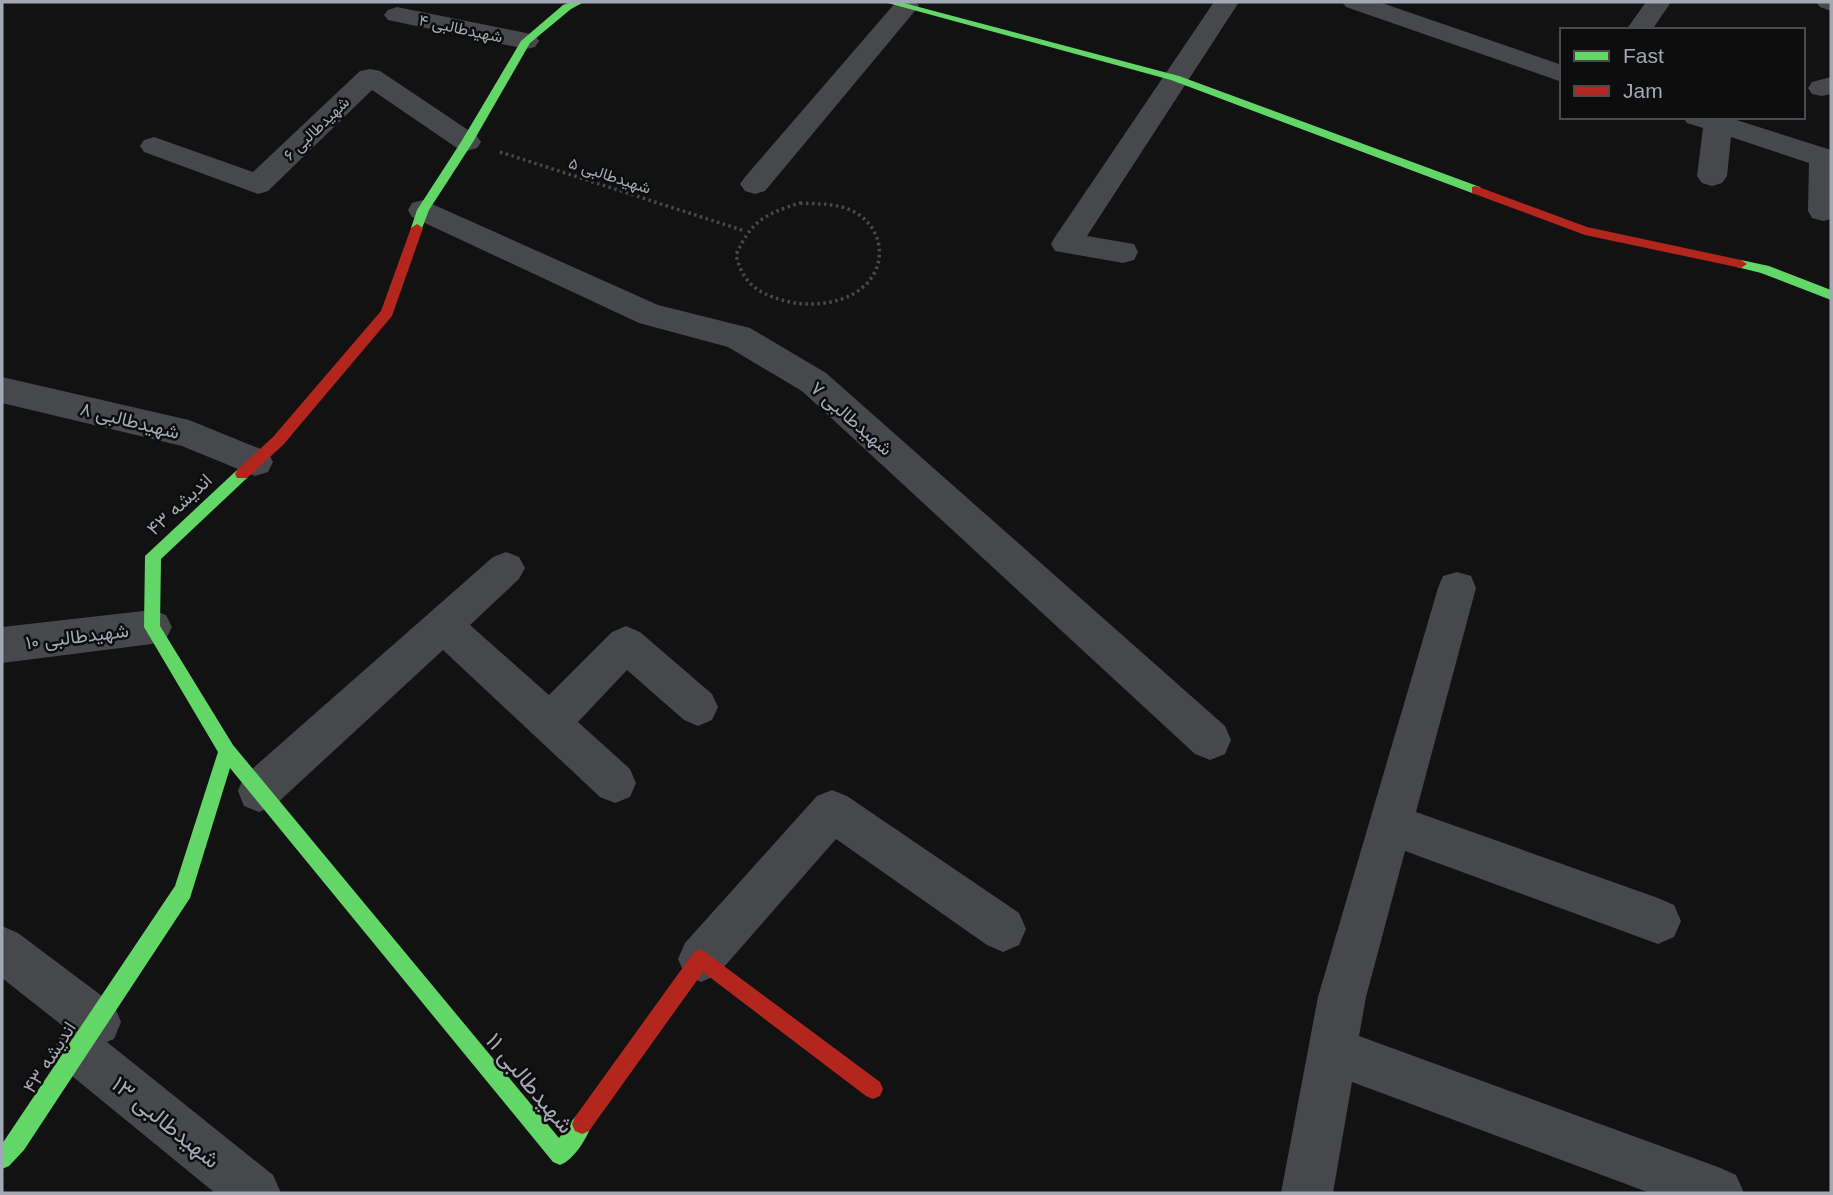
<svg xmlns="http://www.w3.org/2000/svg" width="1833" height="1195" viewBox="0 0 1833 1195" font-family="Helvetica,Vazirmatn,sans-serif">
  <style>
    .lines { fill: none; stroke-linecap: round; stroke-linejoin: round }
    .path { stroke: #484a4d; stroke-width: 3.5; stroke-dasharray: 2.5 3.5; stroke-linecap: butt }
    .street { fill: #47484b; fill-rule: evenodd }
    .fast { fill: #63d668; fill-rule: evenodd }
    .jam { fill: #b3261e; fill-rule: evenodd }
    .labels { text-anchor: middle; stroke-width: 5; stroke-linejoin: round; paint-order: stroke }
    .far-street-label { font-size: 16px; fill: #a3a9b4; stroke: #0d0d0e }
    .street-label { font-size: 19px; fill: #a3a9b4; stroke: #0d0d0e }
    .near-street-label { font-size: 23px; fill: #a3a9b4; stroke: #0d0d0e }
  </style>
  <rect width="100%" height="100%" fill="#121213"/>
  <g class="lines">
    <path class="path" d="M 500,152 L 745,231
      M 800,203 C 816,204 832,203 848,209 C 886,224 891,271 855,293 C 834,305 805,307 782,300 C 756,293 742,281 736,255 C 751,221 765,214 800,203 Z"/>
    <path class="street" d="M 896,2 L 916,2 L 919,6 L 765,191 L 755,194 L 745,191 L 740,184 L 745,177 Z
      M 1214,2 L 1239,2 L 1087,236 L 1134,244 L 1138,252 L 1134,260 L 1123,263 L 1055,251 L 1051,244 L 1055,237 Z
      M 1342,2 L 1379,2 L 1562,65 L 1562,82 L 1346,7 Z
      M 1646,2 L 1671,2 L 1652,30 L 1626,30 Z
      M 1816,2 L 1831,2 L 1831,11 L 1820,7 Z
      M 397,7 L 526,33 L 535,35 L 539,41 L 535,47 L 526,49 L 388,20 L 384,15 L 388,10 Z
      M 370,69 L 380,71 L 477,136 L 481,142 L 477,148 L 467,151 L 457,148 L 372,90 L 268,191 L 258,194 L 144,152 L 140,146 L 144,140 L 154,137 L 253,172 L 360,71 Z
      M 1831,77 L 1831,94 L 1822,96 L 1812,94 L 1808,88 L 1812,82 Z
      M 1683,117 L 1727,117 L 1831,150 L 1831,219 L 1823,221 L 1812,218 L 1808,211 L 1809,163 L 1731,137 L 1727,176 L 1722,183 L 1712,186 L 1702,183 L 1697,176 L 1703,128 L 1687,123 Z
      M 423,200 L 658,305 L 750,328 L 826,373 L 1225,726 L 1231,740 L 1225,754 L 1210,760 L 1195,754 L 802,391 L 728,347 L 639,323 L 412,217 L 408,210 L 412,203 Z
      M 2,377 L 189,420 L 268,452 L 273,462 L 268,472 L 255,476 L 182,446 L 2,403 Z
      M 506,552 L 519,557 L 525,568 L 519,579 L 470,625 L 549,695 L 612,632 L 626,626 L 640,632 L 712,694 L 718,707 L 712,720 L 698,726 L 684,720 L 627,670 L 578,722 L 630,769 L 636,783 L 630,797 L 615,803 L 600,797 L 443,650 L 274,806 L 259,812 L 244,806 L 238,791 L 244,776 L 493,557 Z
      M 1457,572 L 1471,576 L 1476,588 L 1416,812 L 1658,898 L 1674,905 L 1681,921 L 1674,937 L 1658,944 L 1405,851 L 1366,997 L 1359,1036 L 1718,1167 L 1736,1175 L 1744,1193 L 1650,1193 L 1352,1082 L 1333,1193 L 1281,1193 L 1318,997 L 1438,588 L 1443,576 Z
      M 152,610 L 166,615 L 172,627 L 166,639 L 152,644 L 2,663 L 2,627 Z
      M 832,790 L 847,796 L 1019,913 L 1026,929 L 1019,945 L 1003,952 L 987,945 L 836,839 L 717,975 L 701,982 L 685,975 L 678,959 L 685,943 L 817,796 Z
      M 2,926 L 18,933 L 114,1005 L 121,1022 L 114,1039 L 107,1042 L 273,1175 L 281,1193 L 215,1193 L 61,1067 L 54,1050 L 61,1033 L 68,1030 L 2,978 Z"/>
    <path class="fast" d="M 571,2 L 584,2 L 571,9 L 530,43 L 473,142 L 429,210 L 421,231 L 413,231 L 411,228 L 417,210 L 461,142 L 521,41 L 563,5 Z
      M 884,2 L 900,2 L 1179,76 L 1480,187 L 1482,190 L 1476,194 L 1472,193 L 1171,80 Z
      M 1741,260 L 1769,266 L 1831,290 L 1831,300 L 1761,273 L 1737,267 L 1737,261 Z
      M 242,468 L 249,474 L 247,478 L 161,559 L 160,626 L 233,745 L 559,1138 L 575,1117 L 582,1114 L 589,1117 L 592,1124 C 587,1138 574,1160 560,1165 L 553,1162 L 230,768 L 190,898 L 24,1150 L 9,1166 L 2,1169 L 2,1144 L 175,886 L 218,752 L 144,627 L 145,556 L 237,470 Z"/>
    <path class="jam" d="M 1476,186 L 1587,227 L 1741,260 L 1747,264 L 1741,268 L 1585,235 L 1472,193 L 1472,187 Z
      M 417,224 L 423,228 L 392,316 L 283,445 L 247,478 L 237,478 L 235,474 L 237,470 L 273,437 L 381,311 L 411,228 Z
      M 701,949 L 880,1082 L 883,1089 L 880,1096 L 873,1099 L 866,1096 L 703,972 L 589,1131 L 582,1134 L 575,1131 L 572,1124 L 575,1117 L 694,952 Z"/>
  </g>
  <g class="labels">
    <g class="far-street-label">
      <text transform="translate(461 28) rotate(12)" y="6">شهیدطالبی ۴</text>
      <text transform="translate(316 128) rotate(-44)" y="6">شهیدطالبی ۶</text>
      <text transform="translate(610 175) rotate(18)" y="6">شهیدطالبی ۵</text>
    </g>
    <g class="street-label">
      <text transform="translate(852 418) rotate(41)" y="7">شهیدطالبی ۷</text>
      <text transform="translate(130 420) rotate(14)" y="7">شهیدطالبی ۸</text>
      <text transform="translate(179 504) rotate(-43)" y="7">اندیشه ۴۳</text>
      <text transform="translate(77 636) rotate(-7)" y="7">شهیدطالبی ۱۰</text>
      <text transform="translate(49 1057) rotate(-57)" y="7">اندیشه ۴۳</text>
    </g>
    <g class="near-street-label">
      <text transform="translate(530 1083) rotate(50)" y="8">شهیدطالبی ۱۱</text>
      <text transform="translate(166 1122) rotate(39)" y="8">شهیدطالبی ۱۳</text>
    </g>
  </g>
  <rect width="1833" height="1195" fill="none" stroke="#a3a9b4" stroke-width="7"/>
  <rect x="1560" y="28" width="245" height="91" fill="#0d0d0e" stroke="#494b50" stroke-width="2"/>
  <rect x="1574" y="51" width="35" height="10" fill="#63d668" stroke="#494b50" stroke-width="2"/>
  <text x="1623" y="63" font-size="21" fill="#a3a9b4">Fast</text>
  <rect x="1574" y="86" width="35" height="10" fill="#b3261e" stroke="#494b50" stroke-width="2"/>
  <text x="1623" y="98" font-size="21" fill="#a3a9b4">Jam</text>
</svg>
